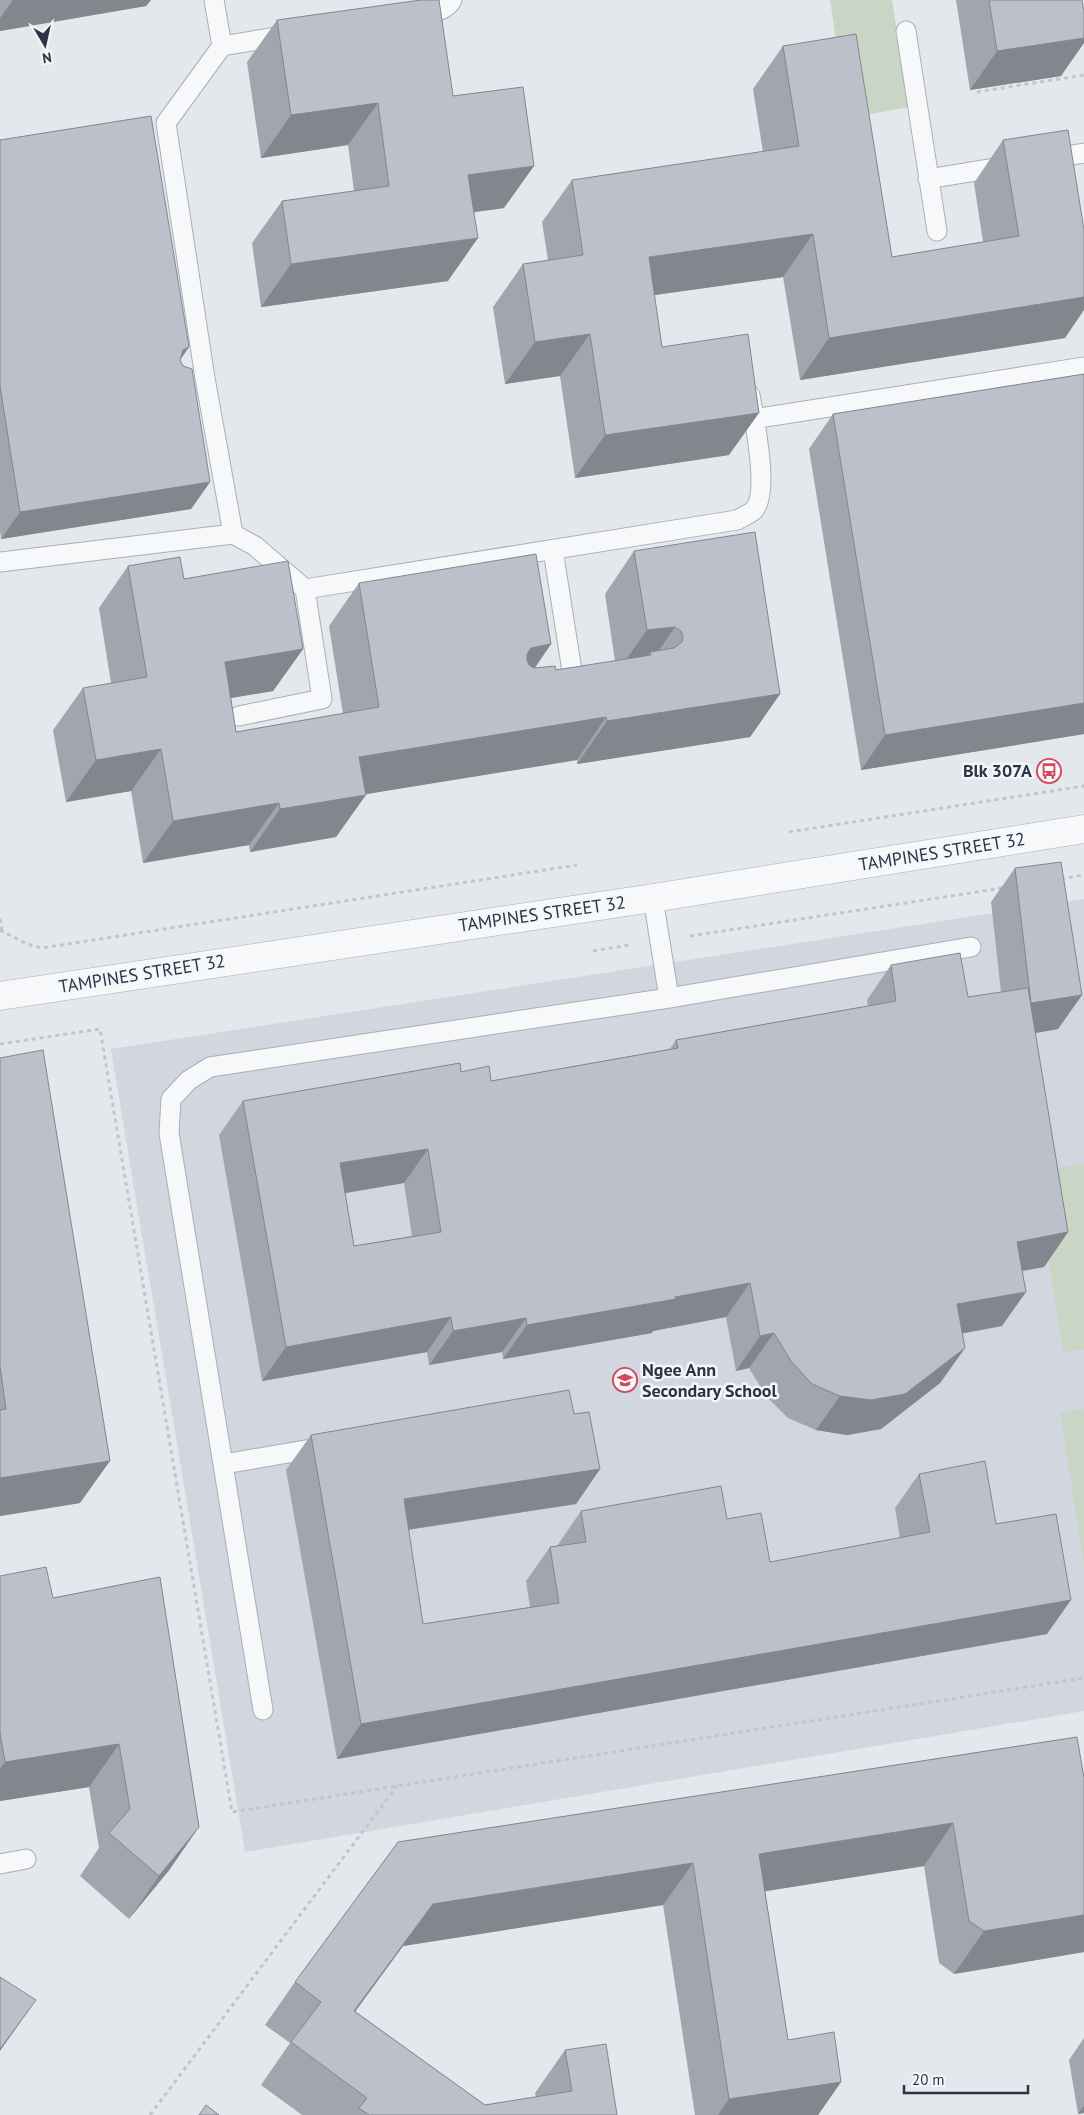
<svg xmlns="http://www.w3.org/2000/svg" width="1084" height="2115" viewBox="0 0 1084 2115" font-family="'PT Sans',sans-serif">
  <style>
    .built { fill: #d2d6de }
    .green { fill: #c9d6c5 }
    .lines { fill: none; stroke-linecap: round; stroke-linejoin: round }
    .lane-casing { stroke: #a9aeb7; stroke-width: 21 }
    .street-casing { stroke: #a9aeb7; stroke-width: 29 }
    .path { stroke: #c2c5cb; stroke-width: 3; stroke-dasharray: 4 4; stroke-linecap: butt }
    .lane { stroke: #f7f8fa; stroke-width: 19 }
    .street { stroke: #f7f8fa; stroke-width: 28 }
    .wall { fill: #a1a5ae; fill-rule: evenodd }
    .shaded-wall { fill: #83868d }
    .building { fill: #bbc0ca; stroke: #83868d; fill-rule: evenodd }
    .labels { text-anchor: middle; stroke-width: 5; stroke-linejoin: round; paint-order: stroke }
    .poi-label { font-size: 18px; font-weight: bold; fill: #2b3445; stroke: #f4f6f9; text-anchor: end }
    .street-label { font-size: 18px; fill: #2b3445; stroke: #f4f6f9 }
  </style>
  <rect width="100%" height="100%" fill="#e4e7ec"/>
  <path class="built" d="M 1084,899 L 1084,1711 L 245,1852 L 111,1049 Z"/>
  <path class="green" d="M 830,0 L 892,0 L 909,107 L 848,118 Z
    M 1084,1164 L 1084,1349 L 1063,1352 L 1035,1171 Z
    M 1084,1409 L 1084,1564 L 1060,1412 Z"/>
  <g class="lines">
    <defs>
      <path id="lane" d="M 214,0 L 222,46
        M 417,15 C 429,13 446,12 452,0
        M 906,31 L 937,231
        M 1048,159 L 1084,153
        M 928,179 L 1006,166
        M 754,419 L 1084,367
        M 233,534 L 205,378 L 166,123 L 222,46 L 288,35
        M 553,550 L 575,690
        M 0,562 L 233,534 L 255,546 L 305,589 L 322,699 L 239,716
        M 305,589 L 737,520 C 742,517 750,514 754,510 C 770,492 754,419 750,395
        M 653,898 L 669,998
        M 224,1464 L 323,1447
        M 263,1710 L 169,1133 L 171,1099 L 189,1080 L 210,1067 L 669,998 L 971,947
        M 0,1864 L 26,1859"/>
      <path id="street" d="M 0,996 L 653,898 L 1084,829"/>
    </defs>
    <use href="#lane" class="lane-casing"/>
    <use href="#street" class="street-casing"/>
    <path class="path" d="M 977,92 L 1084,75
      M 789,832 L 1084,786
      M 1061,879 L 1084,875
      M 0,919 L 2,931
      M 0,930 L 27,944 L 42,948 L 577,865
      M 690,936 L 1003,888
      M 593,951 L 629,945
      M 0,1044 L 100,1029 L 232,1812 L 1084,1678
      M 150,2115 L 397,1786"/>
    <use href="#lane" class="lane"/>
    <use href="#street" class="street"/>
  </g>
  <path class="wall" d="M 0,0 L 151,0 L 146,6 L 0,31 Z
    M 956,0 L 1082,0 L 1061,76 L 970,90 Z
    M 277,20 L 453,96 L 504,208 L 474,212 L 448,281 L 261,307 L 252,243 L 282,201 L 354,191 L 348,145 L 261,158 L 247,62 Z
    M 783,46 L 892,257 L 983,242 L 974,183 L 1003,140 L 1065,338 L 800,380 L 783,277 L 654,295 L 662,347 L 729,455 L 575,478 L 560,376 L 505,384 L 493,307 L 523,264 L 548,260 L 542,222 L 572,180 L 763,152 L 753,89 Z
    M 0,140 L 189,347 L 180,360 L 210,482 L 191,509 L 1,539 L 0,531 Z
    M 1084,374 L 1084,734 L 861,770 L 809,449 L 833,414 Z
    M 634,551 L 780,694 L 750,737 L 577,764 L 577,760 L 365,794 L 336,837 L 250,852 L 249,845 L 143,863 L 131,791 L 66,802 L 53,730 L 83,688 L 111,683 L 99,608 L 128,566 L 184,579 L 303,649 L 273,691 L 231,698 L 236,732 L 343,714 L 329,626 L 359,583 L 551,644 L 535,668 L 556,670 L 615,661 L 605,594 Z
    M 1015,868 L 1082,995 L 1058,1029 L 1035,1033 L 1068,1232 L 1044,1267 L 1022,1271 L 1002,1326 L 962,1333 L 965,1348 L 940,1383 L 881,1429 L 847,1435 L 816,1430 L 788,1418 L 766,1396 L 749,1368 L 736,1371 L 726,1317 L 653,1331 L 652,1333 L 503,1359 L 502,1352 L 429,1365 L 427,1352 L 262,1381 L 219,1135 L 243,1101 L 461,1072 L 491,1081 L 670,1049 L 676,1040 L 868,1006 L 867,1000 L 891,965 L 968,997 L 1001,992 L 991,902 ZM 404,1183 L 412,1236 L 354,1246 L 345,1193 Z
    M 0,1058 L 80,1503 L 0,1516 Z
    M 574,1414 L 600,1469 L 576,1504 L 408,1530 L 423,1624 L 530,1607 L 526,1581 L 550,1547 L 557,1546 L 581,1511 L 727,1519 L 770,1562 L 900,1538 L 895,1508 L 919,1474 L 996,1524 L 1047,1634 L 337,1759 L 286,1470 L 311,1435 Z
    M 0,1576 L 53,1598 L 160,1577 L 170,1869 L 129,1919 L 80,1876 L 99,1848 L 89,1787 L 0,1801 Z
    M 1077,1737 L 1084,1952 L 954,1974 L 939,1963 L 924,1866 L 765,1891 L 788,2040 L 841,2082 L 818,2115 L 695,2115 L 663,1905 L 403,1946 L 355,2011 L 485,2105 L 536,2097 L 535,2093 L 565,2050 L 617,2115 L 302,2115 L 261,2085 L 290,2043 L 265,2025 L 295,1982 L 398,1842 Z
    M 1084,2038 L 1084,2113 L 1078,2114 L 1069,2060 Z"/>
  <path class="shaded-wall" d="M 13,0 L 151,0 L 146,6 L 0,31 L 0,18 Z
    M 1084,38 L 1084,43 L 1061,76 L 970,90 L 997,51 Z
    M 378,103 L 348,145 L 261,158 L 291,115 Z
    M 534,166 L 504,208 L 439,217 L 468,175 Z
    M 813,234 L 783,277 L 619,300 L 649,257 Z
    M 478,238 L 448,281 L 261,307 L 291,264 Z
    M 1084,297 L 1084,310 L 1065,338 L 800,380 L 829,338 Z
    M 590,334 L 560,376 L 505,384 L 535,342 Z
    M 189,347 L 170,374 L 183,350 Z
    M 759,413 L 729,455 L 575,478 L 605,435 Z
    M 210,482 L 191,509 L 1,539 L 20,512 Z
    M 675,627 L 646,669 L 651,655 L 650,652 L 638,670 L 617,672 L 647,630 Z
    M 551,644 L 521,687 L 501,691 L 531,648 Z
    M 303,649 L 273,691 L 195,704 L 225,662 Z
    M 780,694 L 750,737 L 577,764 L 607,721 Z
    M 1084,703 L 1084,734 L 861,770 L 885,735 Z
    M 606,717 L 577,760 L 330,800 L 359,757 Z
    M 161,749 L 131,791 L 66,802 L 96,760 Z
    M 366,795 L 336,837 L 250,852 L 280,809 Z
    M 279,803 L 249,845 L 143,863 L 173,821 Z
    M 1082,995 L 1058,1029 L 1007,1038 L 1031,1003 Z
    M 428,1149 L 404,1183 L 316,1198 L 340,1163 Z
    M 1068,1232 L 1044,1267 L 993,1276 L 1017,1242 Z
    M 750,1283 L 726,1317 L 653,1331 L 652,1333 L 503,1359 L 527,1325 Z
    M 1026,1292 L 1002,1326 L 933,1339 L 957,1304 Z
    M 451,1317 L 427,1352 L 262,1381 L 286,1347 Z
    M 526,1318 L 502,1352 L 429,1365 L 453,1331 Z
    M 774,1333 L 749,1368 L 736,1371 L 760,1336 Z
    M 965,1348 L 940,1383 L 881,1429 L 847,1435 L 816,1430 L 840,1396 Z
    M 110,1461 L 80,1503 L 0,1516 L 0,1478 Z
    M 600,1469 L 576,1504 L 379,1534 L 404,1499 Z
    M 1071,1600 L 1047,1634 L 337,1759 L 361,1724 Z
    M 119,1744 L 89,1787 L 0,1801 L 0,1769 L 5,1762 Z
    M 953,1823 L 924,1866 L 729,1897 L 759,1854 Z
    M 199,1827 L 170,1869 L 129,1919 L 159,1876 Z
    M 693,1863 L 663,1905 L 403,1946 L 325,2053 L 354,2011 L 433,1904 Z
    M 1084,1915 L 1084,1952 L 954,1974 L 984,1931 Z
    M 36,2000 L 0,2051 L 0,2049 Z
    M 841,2082 L 818,2115 L 718,2115 L 729,2099 Z
    M 1084,2106 L 1084,2113 L 1078,2114 Z"/>
  <path class="building" d="M 421,0 L 439,0 L 453,96 L 523,87 L 534,166 L 468,175 L 478,238 L 291,264 L 282,201 L 389,186 L 378,103 L 291,115 L 277,20 Z
    M 989,0 L 1082,0 L 1084,11 L 1084,38 L 997,51 Z
    M 856,34 L 892,257 L 1019,236 L 1003,140 L 1068,130 L 1084,230 L 1084,297 L 829,338 L 813,234 L 649,257 L 662,347 L 748,334 L 759,413 L 605,435 L 590,334 L 535,342 L 523,264 L 583,255 L 572,180 L 799,146 L 783,46 Z
    M 151,116 L 189,347 L 183,350 L 180,360 L 183,366 L 192,369 L 210,482 L 20,512 L 0,386 L 0,140 Z
    M 1084,374 L 1084,703 L 885,735 L 833,414 Z
    M 755,532 L 780,694 L 607,721 L 606,717 L 359,757 L 366,795 L 280,809 L 279,803 L 173,821 L 161,749 L 96,760 L 83,688 L 147,677 L 128,566 L 180,557 L 184,579 L 288,561 L 303,649 L 225,662 L 236,732 L 379,707 L 359,583 L 536,554 L 551,644 L 531,648 L 527,654 L 527,660 L 529,665 L 534,668 L 555,666 L 556,670 L 651,655 L 650,652 L 674,648 L 682,642 L 683,636 L 681,631 L 675,627 L 647,630 L 634,551 Z
    M 1061,862 L 1082,995 L 1031,1003 L 1015,868 Z
    M 960,953 L 968,997 L 1028,988 L 1068,1232 L 1017,1242 L 1026,1292 L 957,1304 L 965,1348 L 905,1394 L 871,1400 L 840,1396 L 812,1384 L 791,1361 L 774,1333 L 760,1336 L 750,1283 L 675,1297 L 676,1299 L 527,1325 L 526,1318 L 453,1331 L 451,1317 L 286,1347 L 243,1101 L 460,1063 L 461,1072 L 489,1066 L 491,1081 L 678,1048 L 676,1040 L 896,1001 L 891,965 ZM 428,1149 L 441,1232 L 354,1246 L 340,1163 Z
    M 43,1050 L 110,1461 L 0,1478 L 0,1410 L 6,1409 L 0,1366 L 0,1058 Z
    M 569,1390 L 574,1414 L 589,1412 L 600,1469 L 404,1499 L 423,1624 L 559,1603 L 550,1547 L 586,1542 L 581,1511 L 721,1486 L 727,1519 L 761,1513 L 770,1562 L 930,1532 L 919,1474 L 985,1461 L 996,1524 L 1056,1514 L 1071,1600 L 361,1724 L 311,1435 Z
    M 46,1567 L 53,1598 L 160,1577 L 199,1827 L 159,1876 L 109,1833 L 130,1809 L 119,1744 L 5,1762 L 0,1733 L 0,1576 Z
    M 1077,1737 L 1084,1778 L 1084,1915 L 984,1931 L 969,1921 L 953,1823 L 759,1854 L 788,2040 L 834,2032 L 841,2082 L 729,2099 L 693,1863 L 433,1904 L 354,2011 L 485,2105 L 572,2091 L 565,2050 L 606,2044 L 617,2115 L 369,2115 L 359,2108 L 367,2098 L 291,2042 L 321,2002 L 295,1982 L 398,1842 Z
    M 0,1977 L 36,2000 L 0,2049 Z
    M 206,2105 L 219,2115 L 199,2115 Z"/>
  <defs>
    <symbol id="bus-ring" viewBox="-11 -11 22 22"><circle r="9.5" fill="#f4f6f9" stroke="#d1495b" stroke-width="1.5"/><path d="M-5-6H5V4H4V6H2V4H-2V6H-4V4H-5ZM-3.5-4V0h7V-4ZM-3.5 1.2v1.5H-2V1.2ZM2 1.2v1.5H3.5V1.2Z" fill="#d1495b"/></symbol>
    <symbol id="school-ring" viewBox="-11 -11 22 22"><circle r="9.5" fill="#f4f6f9" stroke="#d1495b" stroke-width="1.5"/><path d="M0-5L7-2L0 1L-7-2ZM-4 1L0 2.5L4 1V4Q0 6-4 4Z" fill="#d1495b"/></symbol>
  </defs>
  <g fill-rule="evenodd">
    <use href="#bus-ring" x="1035" y="757" width="28" height="28"/>
    <use href="#school-ring" x="611" y="1366" width="28" height="28"/>
  </g>
  <g class="labels">
    <g class="poi-label">
      <text x="1032" y="777">Blk 307A</text>
      <text x="642" y="1376" text-anchor="start">Ngee Ann<tspan x="642" dy="21">Secondary School</tspan></text>
    </g>
    <g class="street-label">
      <text transform="translate(942 852) rotate(-9)" y="6">TAMPINES STREET 32</text>
      <text transform="translate(542 914) rotate(-8)" y="6">TAMPINES STREET 32</text>
      <text transform="translate(142 974) rotate(-9)" y="6">TAMPINES STREET 32</text>
    </g>
  </g>
  <g transform="translate(45 45) rotate(171)" stroke="#f4f6f9" stroke-width="4" paint-order="stroke">
  <path d="M0-4L9 19L0 12L-9 19Z" fill="#2b3445"/>
  <text y="-8" font-size="14" font-weight="bold" text-anchor="middle" fill="#2b3445">N</text>
  </g>
  <path d="M904 2085v8h124v-8" fill="none" stroke="#2b3445" stroke-width="2.5"/>
  <text x="912" y="2085" font-size="15" fill="#2b3445" stroke="#f4f6f9" stroke-width="4" paint-order="stroke">20 m</text>
</svg>
